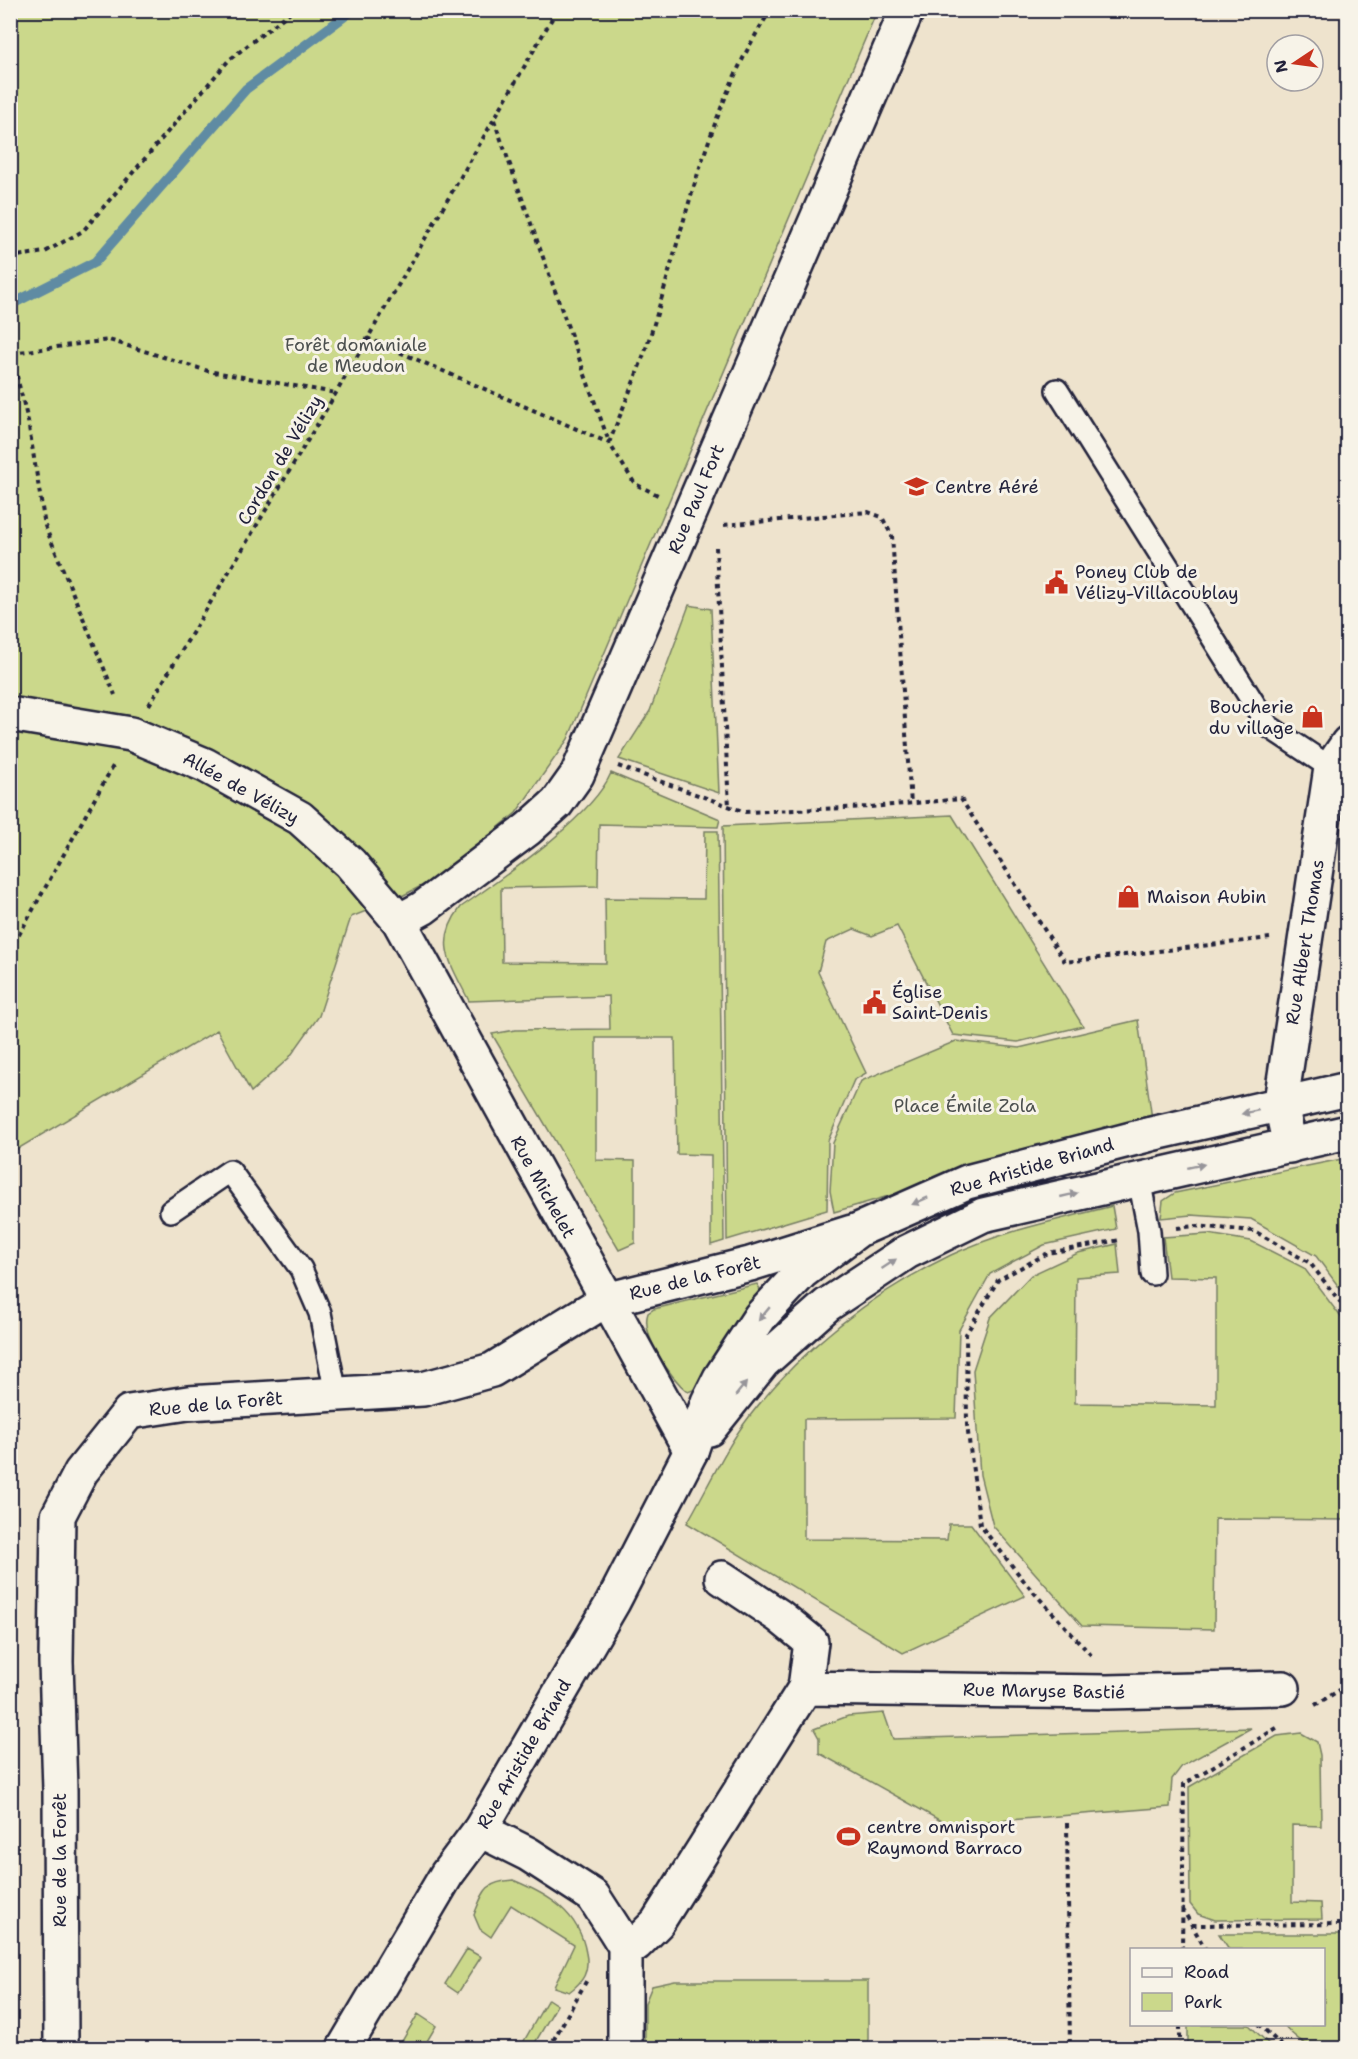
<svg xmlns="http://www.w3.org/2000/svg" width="1358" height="2059" viewBox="0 0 1358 2059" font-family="'Shantell Sans',sans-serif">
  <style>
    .green { fill: #cbd88b; stroke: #767d63; stroke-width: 1.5 }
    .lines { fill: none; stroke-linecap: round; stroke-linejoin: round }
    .stream { stroke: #5f8ba3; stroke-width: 10 }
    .service-casing { stroke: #22223b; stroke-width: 26 }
    .minor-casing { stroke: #22223b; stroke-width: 38 }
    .tertiary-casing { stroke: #22223b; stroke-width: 38 }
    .path { stroke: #22223b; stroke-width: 4; stroke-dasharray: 4.5 4.5; stroke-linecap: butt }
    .service { stroke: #f7f3e8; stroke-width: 21 }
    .minor { stroke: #f7f3e8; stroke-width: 33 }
    .tertiary { stroke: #f7f3e8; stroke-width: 33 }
    .oneway { fill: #97959a }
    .labels { text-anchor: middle; stroke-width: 6; stroke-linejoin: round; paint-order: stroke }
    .park-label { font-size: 18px; fill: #4c504f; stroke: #f7f3e8 }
    .street-label { font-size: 18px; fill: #22223b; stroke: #f7f3e8 }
    .poi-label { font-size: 18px; fill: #22223b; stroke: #f7f3e8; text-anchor: start }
  </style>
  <rect width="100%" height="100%" fill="#eee3cd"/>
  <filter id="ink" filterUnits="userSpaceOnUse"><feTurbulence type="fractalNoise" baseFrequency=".0167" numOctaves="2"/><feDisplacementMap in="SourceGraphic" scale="12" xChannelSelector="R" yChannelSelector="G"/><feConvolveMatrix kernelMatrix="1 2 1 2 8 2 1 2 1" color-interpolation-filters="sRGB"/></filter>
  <g filter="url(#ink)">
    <path class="green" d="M 10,11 L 877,11 L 568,739 L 516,813 L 437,878 L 396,899 L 351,917 L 319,1016 L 289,1058 L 251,1092 L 217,1030 L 11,1153 Z
      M 689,605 L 711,609 L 719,793 L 619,759 L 650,711 Z
      M 611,773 L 720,819 L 718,827 L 599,824 L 598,886 L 501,888 L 502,962 L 606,963 L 605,898 L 704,899 L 705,831 L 718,831 L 724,1241 L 711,1245 L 711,1155 L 677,1154 L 675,1038 L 596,1038 L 596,1160 L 635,1161 L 635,1243 L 619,1250 L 492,1034 L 515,1030 L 610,1029 L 609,996 L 469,1001 C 451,964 433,943 461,907 C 502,878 592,818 611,773 Z
      M 952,815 L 1083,1026 L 1018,1042 L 953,1035 L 897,926 L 872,936 L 854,929 L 826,942 L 818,972 L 866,1073 L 854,1080 L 828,1141 L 827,1210 L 727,1240 L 723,826 Z
      M 1138,1020 L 1152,1119 L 834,1212 L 830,1191 L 833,1143 L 861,1081 L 956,1041 L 1019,1048 Z
      M 1347,1158 L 1347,1298 L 1316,1256 L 1251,1219 L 1191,1215 L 1161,1218 L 1163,1201 L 1175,1193 Z
      M 1112,1206 L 1116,1229 L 1044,1245 L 990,1274 L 959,1330 L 956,1418 L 804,1419 L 804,1539 L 947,1540 L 949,1524 L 971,1524 L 1025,1596 L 903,1653 L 687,1523 C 707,1489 725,1448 749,1417 C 801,1349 874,1292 951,1255 C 1001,1231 1059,1220 1112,1206 Z
      M 1208,1234 L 1251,1241 L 1304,1268 L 1347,1325 L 1347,1520 L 1215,1519 L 1214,1629 L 1082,1626 L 993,1526 L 980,1475 L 973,1370 L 990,1318 L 1031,1275 L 1078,1253 L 1117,1244 L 1120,1274 L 1076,1277 L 1075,1403 L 1216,1405 L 1216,1278 L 1168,1277 L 1163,1237 Z
      M 757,1284 L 760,1289 L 701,1387 L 688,1392 C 671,1378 640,1335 648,1313 L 654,1309 Z
      M 884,1713 L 893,1739 L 1251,1728 L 1182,1766 L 1172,1779 L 1170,1807 L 948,1825 L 819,1753 L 819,1738 L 814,1729 L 848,1716 Z
      M 1301,1733 L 1317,1742 L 1320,1755 L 1321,1826 L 1292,1825 L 1292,1902 L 1321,1903 L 1322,1919 L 1215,1920 L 1198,1914 L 1190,1904 L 1189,1787 L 1277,1736 Z
      M 513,1880 C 549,1895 579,1912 586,1953 C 590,1971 583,1982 569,1992 L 554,1987 L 574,1945 L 511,1905 L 491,1937 L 480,1929 L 474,1915 C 484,1890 485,1882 513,1880 Z
      M 1219,1934 L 1347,1934 L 1347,2048 C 1316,2049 1305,2050 1284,2025 L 1324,2024 L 1324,1950 L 1229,1949 Z
      M 467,1949 L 481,1957 L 458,1993 L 445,1984 Z
      M 675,1981 L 868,1981 L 868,2048 L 645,2048 L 645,2003 L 652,1986 Z
      M 548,1999 L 557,2005 L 532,2048 L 520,2048 Z
      M 418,2014 L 436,2026 L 423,2048 L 398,2048 Z
      M 1188,2025 L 1249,2025 L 1273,2048 L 1188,2048 Z"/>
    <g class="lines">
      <path class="stream" d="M 10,305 L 95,262 L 246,89 L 353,10"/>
      <defs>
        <path id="service" d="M 1057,390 L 1268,726 L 1331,768
          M 1139,1179 L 1149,1231 L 1152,1274
          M 171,1211 L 230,1171 L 301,1269 L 320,1313 L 336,1394"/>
        <path id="minor" d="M 10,714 L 131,734 L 205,765 L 300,818 L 350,863 L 399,921 L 691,1451
          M 399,921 L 423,908 L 528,829 L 557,803 L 577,775 L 907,10
          M 1290,1146 L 1281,1105 L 1282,1095 L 1331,768 L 1348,743
          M 722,1578 L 779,1616 L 811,1642 L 805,1688
          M 480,1830 L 528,1854 L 593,1896 L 615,1930 L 625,1946 L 625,2048
          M 625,1946 L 636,1944 L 657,1923 L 805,1688 L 1107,1692 L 1283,1688
          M 61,2048 L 60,1790 L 56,1662 L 58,1516 L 81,1472 L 129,1412 L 188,1403 L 423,1389 L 492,1370 L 606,1300 L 750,1264 L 852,1232"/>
        <path id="tertiary" d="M 709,1429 L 763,1362 L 827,1305 L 907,1252 L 983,1215 L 1348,1132
          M 344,2048 L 447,1874 L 480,1830 L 613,1602 L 691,1451 L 708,1402 L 720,1378 L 760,1317 L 802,1272 L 858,1230 L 967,1182 L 1151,1134 L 1348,1089"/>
      </defs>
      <use href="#service" class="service-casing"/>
      <use href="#minor" class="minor-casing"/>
      <use href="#tertiary" class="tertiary-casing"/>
      <path class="path" d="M 494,120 L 609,442
        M 10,257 L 45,252 L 83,231 L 229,60 L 293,10
        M 367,338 L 609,443 L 635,484 L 660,496
        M 10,349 L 28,421 L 45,526 L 115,695
        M 12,353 L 109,340 L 208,371 L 336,393
        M 609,443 C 624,405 641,366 653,327 C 684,225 711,99 771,10
        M 724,525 L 868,512 L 882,517 L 892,536 L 911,804
        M 716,547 L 729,807
        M 149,705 L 336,393 L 557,10
        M 618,766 L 745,812 L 870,807 L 961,799 L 1065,962 L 1270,938
        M 10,951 L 113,766
        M 1177,1228 L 1194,1226 L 1254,1231 L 1310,1263 L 1348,1312
        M 1091,1655 L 1028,1586 L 980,1525 L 967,1425 L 966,1334 L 998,1280 L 1048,1253 L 1120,1240
        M 1315,1705 L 1348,1685
        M 1067,1823 L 1070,2048
        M 1182,1908 L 1206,1950
        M 1192,1925 L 1348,1924
        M 1182,1950 L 1184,1784 L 1280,1726
        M 1259,2024 L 1284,2048
        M 549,2048 L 588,1978
        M 1180,2048 L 1180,2024"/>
      <use href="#service" class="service"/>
      <use href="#minor" class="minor"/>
      <use href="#tertiary" class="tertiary"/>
    </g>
    <defs><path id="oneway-solid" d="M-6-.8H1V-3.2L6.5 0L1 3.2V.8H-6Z" transform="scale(1.5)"/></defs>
    <g class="oneway">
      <use href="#oneway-solid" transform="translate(1250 1112) rotate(167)"/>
      <use href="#oneway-solid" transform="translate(1196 1166) rotate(-12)"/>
      <use href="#oneway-solid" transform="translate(1069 1195) rotate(-13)"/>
      <use href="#oneway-solid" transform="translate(920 1201) rotate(156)"/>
      <use href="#oneway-solid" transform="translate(889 1264) rotate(-34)"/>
      <use href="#oneway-solid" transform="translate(764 1314) rotate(130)"/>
      <use href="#oneway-solid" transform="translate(741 1389) rotate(-51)"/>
    </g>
  </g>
  <defs>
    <symbol id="school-bare" viewBox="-9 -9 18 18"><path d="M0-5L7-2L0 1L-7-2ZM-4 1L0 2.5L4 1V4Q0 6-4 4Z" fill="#c8321e" stroke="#f7f3e8" stroke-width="2.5" paint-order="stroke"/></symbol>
    <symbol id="civic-bare" viewBox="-9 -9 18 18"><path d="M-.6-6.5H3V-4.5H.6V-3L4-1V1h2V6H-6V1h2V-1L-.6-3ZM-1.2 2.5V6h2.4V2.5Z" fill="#c8321e" stroke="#f7f3e8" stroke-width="2.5" paint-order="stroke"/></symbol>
    <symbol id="shop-bare" viewBox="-9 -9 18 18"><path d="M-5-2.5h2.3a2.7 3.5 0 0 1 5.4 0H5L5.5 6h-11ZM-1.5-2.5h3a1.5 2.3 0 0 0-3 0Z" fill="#c8321e" stroke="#f7f3e8" stroke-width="2.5" paint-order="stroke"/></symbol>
    <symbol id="stadium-bare" viewBox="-9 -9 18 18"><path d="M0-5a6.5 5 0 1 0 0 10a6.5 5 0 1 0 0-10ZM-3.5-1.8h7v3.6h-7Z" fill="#c8321e" stroke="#f7f3e8" stroke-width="2.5" paint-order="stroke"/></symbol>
  </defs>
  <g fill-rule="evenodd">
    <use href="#school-bare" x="900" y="470" width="33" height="33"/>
    <use href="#civic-bare" x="1040" y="566" width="33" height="33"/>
    <use href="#shop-bare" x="1296" y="700" width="33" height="33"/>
    <use href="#shop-bare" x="1112" y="880" width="33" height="33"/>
    <use href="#civic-bare" x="858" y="986" width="33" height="33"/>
    <use href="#stadium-bare" x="832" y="1820" width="33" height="33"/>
  </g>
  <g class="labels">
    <g class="park-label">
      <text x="356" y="351">Forêt domaniale<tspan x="356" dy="21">de Meudon</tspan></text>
      <text x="965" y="1112">Place Émile Zola</text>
    </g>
    <g class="street-label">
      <text transform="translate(280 460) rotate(-59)" y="6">Cordon de Vélizy</text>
      <text transform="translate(696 499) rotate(-67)" y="6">Rue Paul Fort</text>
      <text transform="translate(241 788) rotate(29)" y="6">Allée de Vélizy</text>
      <text transform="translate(1305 942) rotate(-81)" y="6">Rue Albert Thomas</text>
      <text transform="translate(1032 1167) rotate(-16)" y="6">Rue Aristide Briand</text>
      <text transform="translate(543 1187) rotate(61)" y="6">Rue Michelet</text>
      <text transform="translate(695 1278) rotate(-14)" y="6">Rue de la Forêt</text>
      <text transform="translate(216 1404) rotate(-5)" y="6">Rue de la Forêt</text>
      <text transform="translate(1044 1691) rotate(1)" y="6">Rue Maryse Bastié</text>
      <text transform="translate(524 1754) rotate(-60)" y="6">Rue Aristide Briand</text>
      <text transform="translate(60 1860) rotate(-90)" y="6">Rue de la Forêt</text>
    </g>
    <g class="poi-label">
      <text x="935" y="493">Centre Aéré</text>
      <text x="1075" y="578">Poney Club de<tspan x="1075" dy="21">Vélizy-Villacoublay</tspan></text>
      <text x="1294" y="713" text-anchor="end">Boucherie<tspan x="1294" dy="21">du village</tspan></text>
      <text x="1147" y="903">Maison Aubin</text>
      <text x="892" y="998">Église<tspan x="892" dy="21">Saint-Denis</tspan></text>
      <text x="867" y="1833">centre omnisport<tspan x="867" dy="21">Raymond Barraco</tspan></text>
    </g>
  </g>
  <rect width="1358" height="2059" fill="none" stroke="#f7f3e8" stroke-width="36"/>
  <rect x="18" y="18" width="1322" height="2023" fill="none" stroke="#22223b" stroke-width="2" filter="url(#ink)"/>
  <rect x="1130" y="1948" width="195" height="78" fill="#f7f3e8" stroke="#a29fa3" stroke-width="1.5"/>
  <rect x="1142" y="1968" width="30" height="9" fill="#f7f3e8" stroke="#a29fa3" stroke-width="1.5"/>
  <text x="1184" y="1978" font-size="18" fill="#22223b">Road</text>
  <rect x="1142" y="1993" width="30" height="18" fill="#cbd88b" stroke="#a29fa3" stroke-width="1.5"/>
  <text x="1184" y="2008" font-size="18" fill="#22223b">Park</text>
  <g transform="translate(1295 63) rotate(257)"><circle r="28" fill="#f7f3e8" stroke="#a29fa3" stroke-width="1.5"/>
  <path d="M0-4.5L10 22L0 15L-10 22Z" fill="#c8321e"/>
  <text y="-9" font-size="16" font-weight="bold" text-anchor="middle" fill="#22223b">N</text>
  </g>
</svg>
